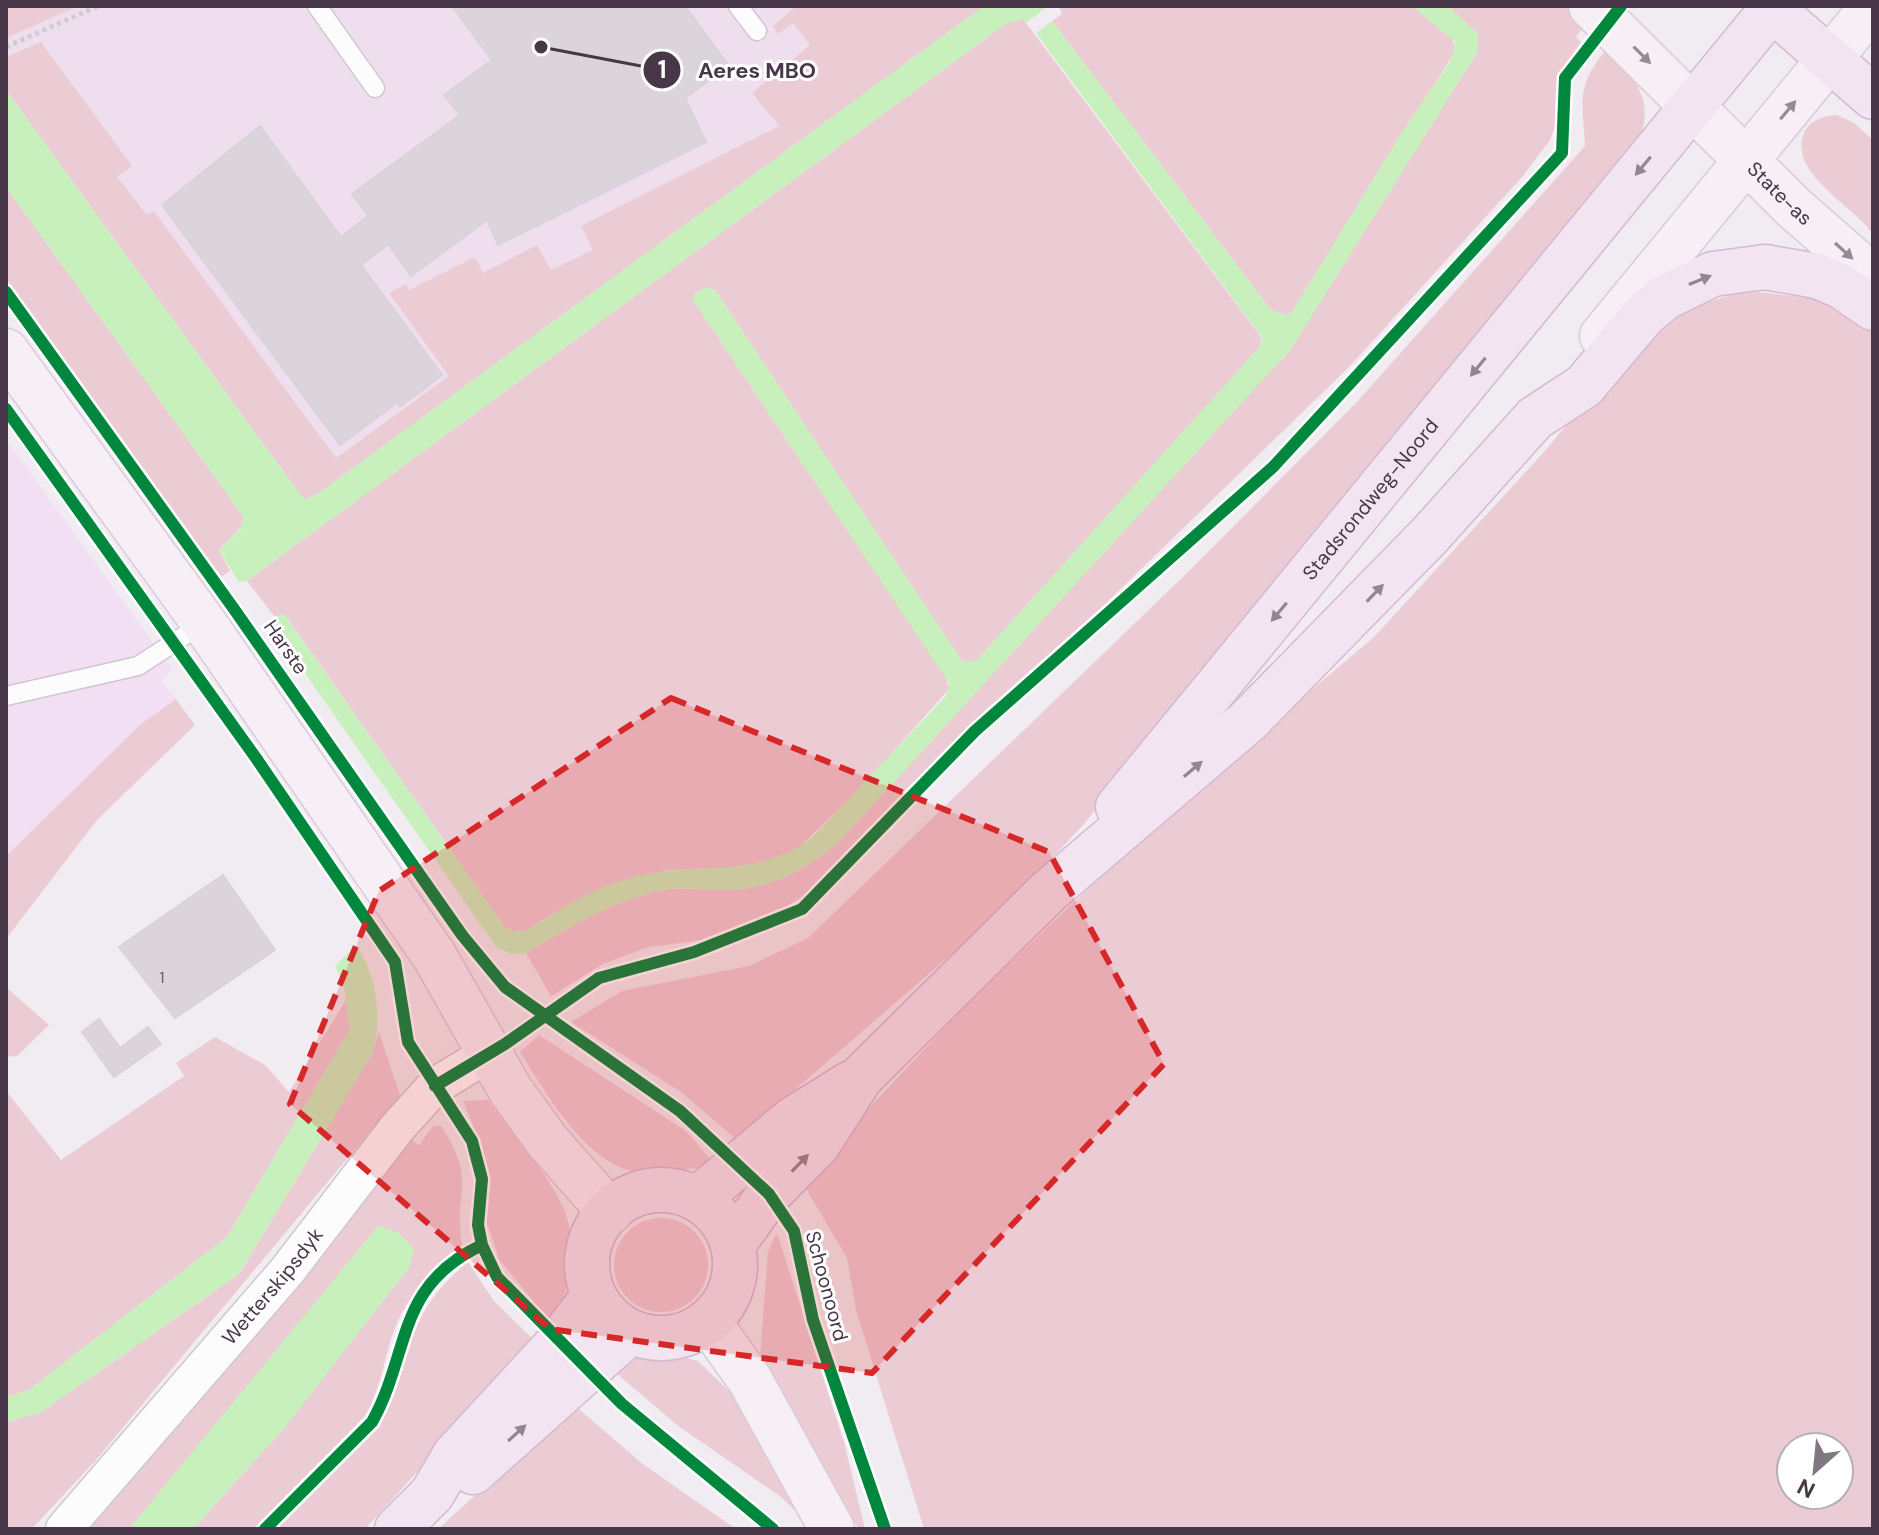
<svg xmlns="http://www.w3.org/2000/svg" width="1879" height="1535" viewBox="0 0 1879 1535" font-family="'DM Sans',sans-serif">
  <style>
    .commercial { fill: #f3dff4 }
    .education { fill: #efdeee }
    .green { fill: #ecccd4; fill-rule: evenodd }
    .water { fill: #c8f0bc }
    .building { fill: #dbd4db; stroke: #dad2da; stroke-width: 2 }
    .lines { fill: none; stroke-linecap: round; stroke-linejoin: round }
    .lane-casing { stroke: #cec8ce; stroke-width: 21 }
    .street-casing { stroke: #cec8ce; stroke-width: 39 }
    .secondary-casing { stroke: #dacbd8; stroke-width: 47 }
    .primary-casing { stroke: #d4b9d2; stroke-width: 47 }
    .path { stroke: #d2ccd2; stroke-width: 5; stroke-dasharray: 4 4; stroke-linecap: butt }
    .lane { stroke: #fdfcfd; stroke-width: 18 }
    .street { stroke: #fdfcfd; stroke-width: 36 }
    .secondary { stroke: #f7eff6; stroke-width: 44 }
    .primary { stroke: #f2e4f0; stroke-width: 44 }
    .cycleway-casing { stroke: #fff; stroke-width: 17 }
    .cycleway { stroke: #00873e; stroke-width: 12 }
    .oneway { fill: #978a96 }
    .oneway2 { fill: #948594 }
    .marked { fill: #d62828; fill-opacity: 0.2; stroke: #d62828; stroke-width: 6; stroke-dasharray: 16 10; stroke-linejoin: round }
    .labels { text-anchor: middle; stroke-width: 6; stroke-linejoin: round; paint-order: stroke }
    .number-label { font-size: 16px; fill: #6e5f6e }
    .street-label { font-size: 20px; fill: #483748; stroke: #fff }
    .leader { fill: none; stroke: #483748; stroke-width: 3 }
    .callout-dot { fill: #483748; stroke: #fff; stroke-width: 3 }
    .mark-label { font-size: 24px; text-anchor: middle; font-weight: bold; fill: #fff }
    .callout-label { font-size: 22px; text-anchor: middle; font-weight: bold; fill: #483748; stroke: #fff; stroke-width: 6; stroke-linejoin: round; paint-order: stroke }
  </style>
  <rect width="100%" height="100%" fill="#f1ecf1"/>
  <path class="commercial" d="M 6,439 L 172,669 L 161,681 L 176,699 L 142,723 L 6,856 Z"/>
  <path class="education" d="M 6,6 L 796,6 L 861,96 L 319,493 L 6,90 Z"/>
  <path class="green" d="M 6,6 L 78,6 L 6,38 Z
    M 796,6 L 984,6 L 319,493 L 304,500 L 6,90 L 6,57 L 41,42 L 132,166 L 117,177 L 147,215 L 154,211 L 336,458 L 449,376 L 389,293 L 406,284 L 409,290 L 475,257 L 483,273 L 537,245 L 551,270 L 593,250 L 581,226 L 779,126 L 752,93 L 810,45 L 793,23 L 778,34 L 773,26 Z
    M 1059,6 L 1412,6 C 1426,18 1453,31 1456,50 L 1292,312 L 1286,315 L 1271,310 L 1052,21 L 1062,14 Z
    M 1448,6 L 1578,6 L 1591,18 L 1576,37 L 1581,42 L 1567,63 L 1557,121 L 1550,140 L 1522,177 L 1350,366 L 809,892 L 753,927 L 704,940 L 648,947 L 603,964 L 551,996 L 526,953 C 569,928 611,901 659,891 C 680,886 700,890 721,890 C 767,891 803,871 838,843 L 1276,363 L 1284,358 L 1478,51 L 1478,34 Z
    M 1023,19 L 1261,337 L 1260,349 L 976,661 L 962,661 L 716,291 L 707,287 L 694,294 L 946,677 L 949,689 L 859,790 L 794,852 L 747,867 L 667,870 L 555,912 L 527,930 L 513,932 L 505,927 L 285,615 L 275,617 L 247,581 L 1007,23 Z
    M 1606,50 C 1638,82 1656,100 1637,147 L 1083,825 L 1008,905 L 737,1140 L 681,1092 L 571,1022 L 622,991 L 749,966 L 808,938 L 1188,572 L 1356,403 L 1585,146 C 1583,101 1575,87 1606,50 Z
    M 1837,115 L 1854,123 L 1873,140 L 1873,234 C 1855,207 1785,172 1805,131 C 1811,119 1825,116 1837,115 Z
    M 6,187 L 243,516 L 241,527 L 219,550 L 230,571 L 221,577 L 6,278 Z
    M 1758,292 L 1822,299 L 1873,322 L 1873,1529 L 924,1529 L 856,1310 L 847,1258 L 801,1180 L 970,1001 L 1183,798 L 1373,638 L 1544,452 L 1636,341 L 1683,309 L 1735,294 ZM 1791,1447 L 1839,1447 L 1839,1495 L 1791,1495 Z
    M 176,699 L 195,725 L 97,820 L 6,939 L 6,856 L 142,723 Z
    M 6,987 L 49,1025 L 17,1056 L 6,1057 Z
    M 346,1000 L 350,1029 L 227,1237 L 29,1390 L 6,1397 L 6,1091 L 61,1160 L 184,1076 L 176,1063 L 215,1037 L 265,1065 L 289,1092 Z
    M 379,1032 L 400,1095 L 96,1460 L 32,1529 L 6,1529 L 6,1422 L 40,1413 L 239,1274 L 372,1054 Z
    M 539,1035 L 686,1131 L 713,1162 L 707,1167 C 685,1169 660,1174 639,1172 C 588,1168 545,1091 520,1052 Z
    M 488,1100 C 510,1132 544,1169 561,1203 C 579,1238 573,1291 551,1323 L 499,1259 L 486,1220 L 489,1183 L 482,1147 L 463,1101 Z
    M 433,1126 L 441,1126 C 478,1182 453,1189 462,1245 C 430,1271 404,1298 391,1339 C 383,1366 379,1392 365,1416 L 253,1529 L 193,1529 L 286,1426 L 165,1486 L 129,1529 L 84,1529 L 409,1138 L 419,1145 Z
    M614 1265a47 47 0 1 1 94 0a47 47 0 1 1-94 0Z
    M 777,1233 L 844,1442 L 865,1529 L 858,1528 L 760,1357 L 768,1251 Z
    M 468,1262 L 494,1301 L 536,1342 L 365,1529 L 277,1529 L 379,1427 C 417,1359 398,1319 468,1262 Z
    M 659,1351 L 698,1361 L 732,1394 L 805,1520 L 781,1497 L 677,1425 L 608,1366 L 616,1360 Z
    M 574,1405 L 644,1465 L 736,1529 L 438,1529 Z"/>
  <path class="water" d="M 984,6 L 1045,8 L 1026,23 L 1023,19 L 1007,23 L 247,581 L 239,582 L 219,550 L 241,528 L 243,516 L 6,187 L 6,90 L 304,500 L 319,493 Z
    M 1412,6 L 1448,6 L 1478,34 L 1478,51 L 1291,349 L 838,843 C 803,871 767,891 721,890 C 700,890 680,886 659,891 C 611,901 569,928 526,953 L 512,954 L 497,948 L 272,626 L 275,617 L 284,614 L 505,927 C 511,931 515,933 522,931 C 533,929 544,919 554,913 C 576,899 601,886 626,879 C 693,859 754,883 814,836 L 946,696 L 949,683 L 693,300 L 694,294 L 707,287 L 716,291 L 962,661 L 976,661 L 1262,344 L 1261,336 L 1036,33 L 1052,21 L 1271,310 L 1286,315 L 1292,312 L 1399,137 L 1451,60 L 1455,42 Z
    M 356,945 C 377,974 383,1021 372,1054 L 239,1274 L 40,1413 L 6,1422 L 6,1397 L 29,1390 L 227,1237 L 350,1029 L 344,986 L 335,966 Z
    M 378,1226 L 397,1232 L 414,1248 L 409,1268 L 286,1426 L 193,1529 L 129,1529 Z"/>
  <path class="building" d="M 452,6 L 685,6 L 729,66 L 685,98 L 706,142 L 498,245 L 487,220 L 411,276 L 388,244 L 361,265 L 442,375 L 400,407 L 398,402 L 340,445 L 162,205 L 260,126 L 341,237 L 368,216 L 352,194 L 460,115 L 444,95 L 492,60 Z
    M 223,875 L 275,950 L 175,1018 L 119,947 Z
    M 99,1019 L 120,1048 L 148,1027 L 161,1044 L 114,1077 L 82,1032 Z"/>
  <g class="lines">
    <defs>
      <path id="lane" d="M 317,6 L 375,88
        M 738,6 L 757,31
        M 6,696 L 138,666 L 204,623"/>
      <g id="street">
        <path id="s1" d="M 64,1529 L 287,1271 L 397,1128 L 435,1086 L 488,1054"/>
      </g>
      <g id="secondary">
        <path id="s2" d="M 1591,6 L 1793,207 L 1873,277"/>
        <path d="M 1602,336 L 1873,6"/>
        <path d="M 6,351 L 204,623 L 435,957 L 511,1091 L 548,1142 L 610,1212"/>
        <path d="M 708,1321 L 750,1380 L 832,1529"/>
      </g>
      <g id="primary">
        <path id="s3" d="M 1118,807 L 1772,9 L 1873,97"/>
        <circle cx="661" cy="1264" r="74"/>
        <path d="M 697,1199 L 792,1120 L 851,1083"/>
        <path d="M 733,1245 L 769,1194 L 818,1144 L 861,1077 L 1048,892 L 1248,721 L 1430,535 L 1535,418 L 1584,386 L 1643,316 L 1664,298 L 1713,274 L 1765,267 L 1817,276 L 1841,286 L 1873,308"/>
        <path d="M 473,1472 L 630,1332"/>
        <path d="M 397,1529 L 432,1494 L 455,1455 L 559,1342 L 592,1298"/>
      </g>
    </defs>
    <use href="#lane" class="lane-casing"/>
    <use href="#street" class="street-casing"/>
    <use href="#secondary" class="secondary-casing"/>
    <use href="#primary" class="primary-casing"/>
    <path class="path" d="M 6,47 L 98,6"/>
    <use href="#lane" class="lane"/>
    <use href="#street" class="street"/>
    <use href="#secondary" class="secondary"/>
    <use href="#primary" class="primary"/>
    <defs>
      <path id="cycleway" d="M 6,292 L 234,609 L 462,935 L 505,987 L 680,1111 L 769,1194 L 794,1231 L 813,1320 L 885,1529
        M 6,409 L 256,758 L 395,962 L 408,1042 L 472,1141 L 482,1179 L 478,1225 L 482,1245 L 497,1277 L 622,1404 L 773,1529
        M 435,1086 L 505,1044 L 599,978 L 694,952 L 802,909 L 975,731 L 1273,467 L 1562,153 L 1565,78 L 1621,6
        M 265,1529 L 372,1422 C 411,1352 395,1286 482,1245"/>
    </defs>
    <use href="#cycleway" class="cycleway-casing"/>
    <use href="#cycleway" class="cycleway"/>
  </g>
  <defs><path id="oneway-solid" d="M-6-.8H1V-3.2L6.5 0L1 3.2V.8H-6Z" transform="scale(2)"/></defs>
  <g class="oneway">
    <use href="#oneway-solid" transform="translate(1642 55) rotate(45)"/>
    <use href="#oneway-solid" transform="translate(1788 110) rotate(-50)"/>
    <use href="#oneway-solid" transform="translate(1844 251) rotate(42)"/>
  </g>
  <g class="oneway2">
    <use href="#oneway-solid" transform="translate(1643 166) rotate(130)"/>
    <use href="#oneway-solid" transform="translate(1700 280) rotate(-22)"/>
    <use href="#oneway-solid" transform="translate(1478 367) rotate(129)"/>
    <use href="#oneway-solid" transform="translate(1375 593) rotate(-46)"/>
    <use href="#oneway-solid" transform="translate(1279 612) rotate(130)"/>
    <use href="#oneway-solid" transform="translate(1193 769) rotate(-40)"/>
    <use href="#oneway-solid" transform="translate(800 1163) rotate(-46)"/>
    <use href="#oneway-solid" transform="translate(517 1433) rotate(-42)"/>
  </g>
  <path class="marked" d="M 671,698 L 1049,852 L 1164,1064 L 872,1373 L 550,1329 L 290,1104 L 379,891 Z"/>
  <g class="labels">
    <g class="number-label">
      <text x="162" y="983">1</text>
    </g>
    <g class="street-label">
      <text dy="7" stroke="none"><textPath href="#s2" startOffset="266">State-as</textPath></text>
      <text dy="7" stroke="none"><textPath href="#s3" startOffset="398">Stadsrondweg-Noord</textPath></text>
      <text transform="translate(286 647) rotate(55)" y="7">Harste</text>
      <text dy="7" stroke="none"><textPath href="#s1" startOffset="320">Wetterskipsdyk</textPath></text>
      <text transform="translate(827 1286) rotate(75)" y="7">Schoonoord</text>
    </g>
  </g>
  <path class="leader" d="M541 47L662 70"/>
  <g class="callout-dot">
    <circle cx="541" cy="47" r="8"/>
    <circle cx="662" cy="70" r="20"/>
  </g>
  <g class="mark-label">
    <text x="662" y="78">1</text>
  </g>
  <g class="callout-label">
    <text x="757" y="78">Aeres MBO</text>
  </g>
  <rect width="1879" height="1535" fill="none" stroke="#483748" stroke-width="16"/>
  <g transform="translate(1815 1471) rotate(207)"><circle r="38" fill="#ffffff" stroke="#b6afb6" stroke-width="2"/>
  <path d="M0-6L14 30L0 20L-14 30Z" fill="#837683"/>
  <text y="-12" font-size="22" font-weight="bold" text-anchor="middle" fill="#483748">N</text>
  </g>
</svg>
